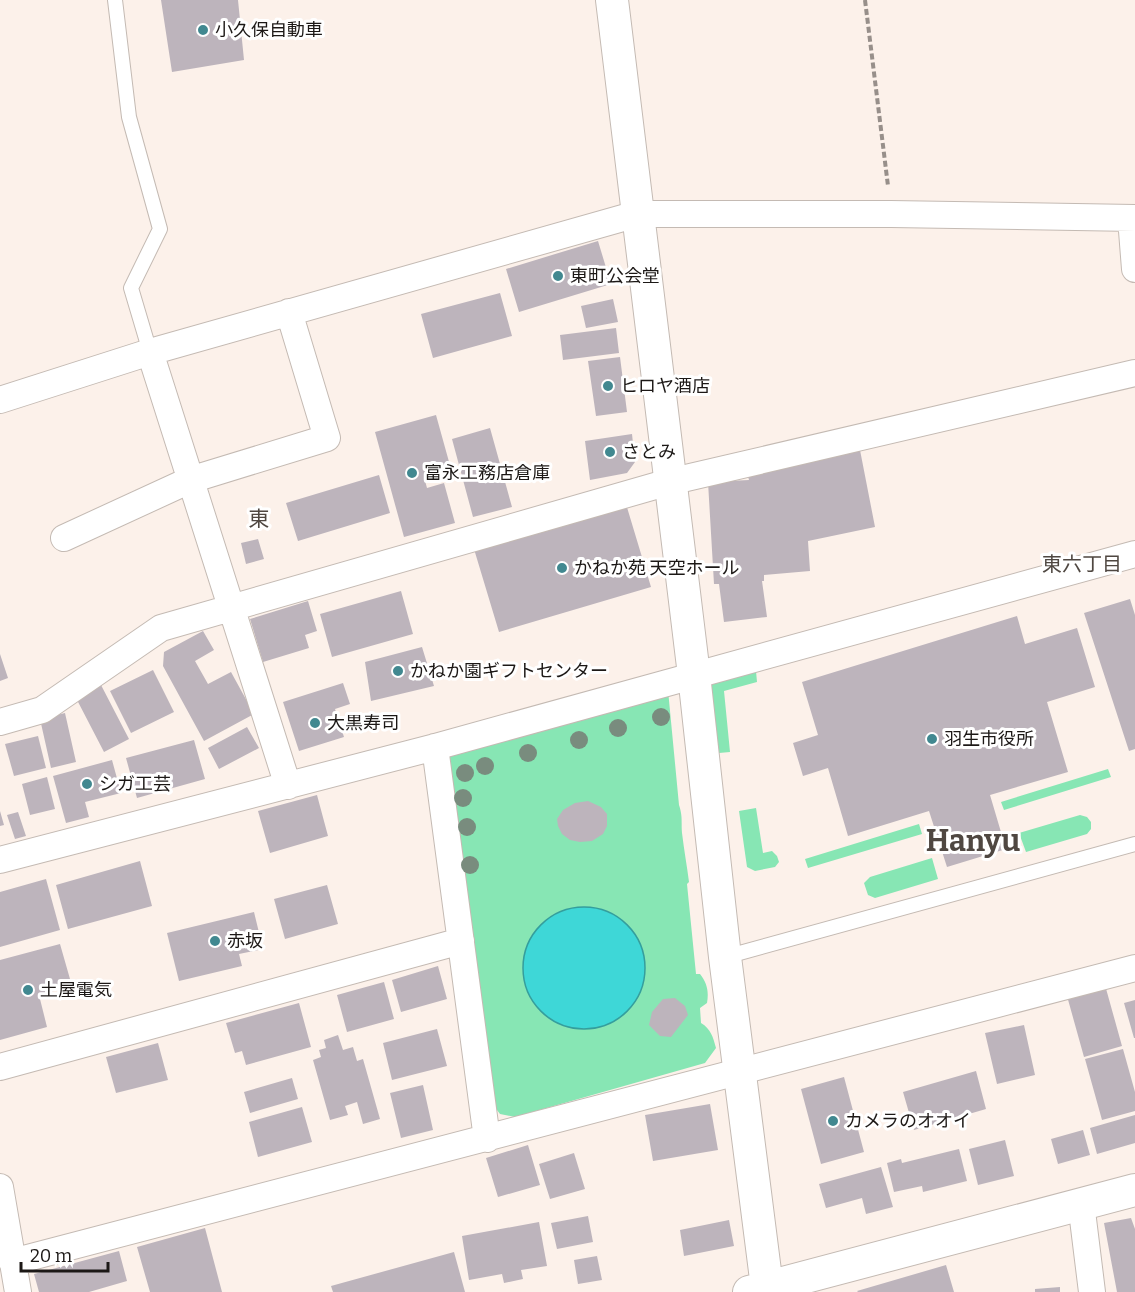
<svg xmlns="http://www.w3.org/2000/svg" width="1135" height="1292" viewBox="0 0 1135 1292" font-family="Bitter,'Noto Sans JP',serif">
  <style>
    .green { fill: #87e6b4 }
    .water { fill: #3ed7d7; stroke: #349e9d; stroke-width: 1.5 }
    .building { fill: #bdb4bc }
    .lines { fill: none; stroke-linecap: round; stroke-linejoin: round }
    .service-casing { stroke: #c4bab3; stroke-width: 16 }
    .minor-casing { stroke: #c4bab3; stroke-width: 28 }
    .tertiary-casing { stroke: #c4bab3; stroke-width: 34 }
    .path { stroke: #978f8a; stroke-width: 4; stroke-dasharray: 6 3; stroke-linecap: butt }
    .service { stroke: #fff; stroke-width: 14 }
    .minor { stroke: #fff; stroke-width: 26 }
    .tertiary { stroke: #fff; stroke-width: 32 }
    .tree { fill: #798c7e }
    .poi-dot { fill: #418890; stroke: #fff; stroke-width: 2 }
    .labels { text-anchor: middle; stroke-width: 6; stroke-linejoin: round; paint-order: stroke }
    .poi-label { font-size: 18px; fill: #1c1816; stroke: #fff; text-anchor: start }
    .neighbourhood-label { font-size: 20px; fill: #4f4741; stroke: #fff }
    .quarter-label { font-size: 21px; fill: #4f4741; stroke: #fff }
    .town-label { font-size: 30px; font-weight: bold; fill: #4f4741; stroke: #fff }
  </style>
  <rect width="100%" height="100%" fill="#fcf1ea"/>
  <path class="green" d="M 756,671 L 757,682 L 724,691 L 730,752 L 719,753 L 711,683 Z
    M 668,690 L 679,805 C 683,817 681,822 682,833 C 684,850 687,866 689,882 L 687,884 L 696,974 L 700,974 C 707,983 709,991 707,1003 L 700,1008 L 701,1023 C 711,1029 713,1037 716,1048 L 705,1063 L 515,1117 L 500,1114 L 490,1101 L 445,758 Z
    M 1108,769 L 1111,777 L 1004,810 L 1001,802 Z
    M 756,808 L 763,853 L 772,851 L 777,856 L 779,862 L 775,867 L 755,871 L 747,867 L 739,811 Z
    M 1080,815 L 1087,817 L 1091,822 L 1091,829 L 1087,834 L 1026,852 L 1019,833 Z
    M 919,824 L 922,834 L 808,868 L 805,859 Z
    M 932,858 L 938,879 L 875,898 L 868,895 L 864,883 L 870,877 Z"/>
  <path class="water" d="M523 968a61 61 0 1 1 122 0a61 61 0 1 1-122 0Z"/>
  <path class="building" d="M 161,0 L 238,0 L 244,60 L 172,72 Z
    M 598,241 L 611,284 L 519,312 L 506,269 Z
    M 500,293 L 512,336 L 433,358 L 421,314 Z
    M 613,299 L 618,322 L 586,328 L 581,306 Z
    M 616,328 L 619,353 L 563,360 L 560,335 Z
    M 620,357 L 627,412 L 596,416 L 588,361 Z
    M 436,415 L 451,469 L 424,477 L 427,488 L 444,483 L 455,523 L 404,537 L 375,432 Z
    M 490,428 L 512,507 L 473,517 L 452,439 Z
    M 632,434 L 635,462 L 627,473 L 590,480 L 585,441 Z
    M 860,450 L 875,527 L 808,541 L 810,571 L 764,575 L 764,581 L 762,581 L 767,617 L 724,622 L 719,584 L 714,584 L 708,482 L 749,480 L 747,473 Z
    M 379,475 L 390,513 L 298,541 L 286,503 Z
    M 626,504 L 651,587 L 499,632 L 474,549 Z
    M 258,539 L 264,559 L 246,564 L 241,543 Z
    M 401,591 L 413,634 L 332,657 L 320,614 Z
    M 1130,599 L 1135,615 L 1135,749 L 1129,751 L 1084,613 Z
    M 308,601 L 317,631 L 305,635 L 309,648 L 263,662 L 250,619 Z
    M 1017,616 L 1025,644 L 1077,628 L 1095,687 L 1047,702 L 1068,772 L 990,795 L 1006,849 L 947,867 L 929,811 L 848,836 L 828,768 L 803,776 L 793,743 L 818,735 L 802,682 Z
    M 203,631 L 214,650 L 195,661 L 208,684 L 231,672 L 254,714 L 204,741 L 163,666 L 164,652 Z
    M 422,647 L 434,686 L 371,701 L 365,662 Z
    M 0,654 L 8,678 L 0,681 Z
    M 153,670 L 174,712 L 131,733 L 110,691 Z
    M 343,683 L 350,704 L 335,709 L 344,737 L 299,751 L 283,702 Z
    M 101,685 L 129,739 L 104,752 L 76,698 Z
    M 65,713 L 76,762 L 51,768 L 40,719 Z
    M 247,727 L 259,748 L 219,769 L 208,748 Z
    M 38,736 L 46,768 L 14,776 L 5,744 Z
    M 194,740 L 205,779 L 137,798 L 126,758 Z
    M 112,760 L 121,793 L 85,802 L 89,817 L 66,823 L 53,776 Z
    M 47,777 L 55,809 L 30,815 L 22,784 Z
    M 317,795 L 328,836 L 270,853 L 258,811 Z
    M 588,801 L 601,807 L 607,814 L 607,826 L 603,834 L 592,841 L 580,842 L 570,840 L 562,834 L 558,826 L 557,819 L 563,810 L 575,803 Z
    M 0,811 L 4,825 L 0,826 Z
    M 18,812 L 26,836 L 15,839 L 7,815 Z
    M 140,861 L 152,906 L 68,929 L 56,885 Z
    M 46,879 L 60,930 L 0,947 L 0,892 Z
    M 327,885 L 338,924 L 285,939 L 274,899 Z
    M 254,912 L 263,949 L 239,954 L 242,966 L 179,981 L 167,933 Z
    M 60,944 L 72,986 L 39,995 L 47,1027 L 0,1040 L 0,960 Z
    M 438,966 L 447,999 L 401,1012 L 392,980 Z
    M 384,982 L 394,1019 L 347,1032 L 337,995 Z
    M 1105,985 L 1122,1046 L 1084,1057 L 1067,996 Z
    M 675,998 L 685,1006 L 688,1015 L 671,1037 L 660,1036 L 649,1025 L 652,1012 L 663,999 Z
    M 1135,1000 L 1135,1038 L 1134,1038 L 1124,1003 Z
    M 299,1003 L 311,1047 L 246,1065 L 242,1051 L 235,1053 L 226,1023 Z
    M 1024,1025 L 1035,1075 L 997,1084 L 985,1033 Z
    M 437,1029 L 447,1066 L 392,1080 L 383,1043 Z
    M 338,1035 L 343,1050 L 353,1047 L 357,1061 L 363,1059 L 380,1119 L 363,1124 L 357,1102 L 345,1106 L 348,1115 L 330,1120 L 313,1060 L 321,1057 L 319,1050 L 326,1048 L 324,1040 Z
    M 158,1043 L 168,1080 L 116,1093 L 106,1057 Z
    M 1123,1049 L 1135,1092 L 1135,1111 L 1102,1120 L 1085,1059 Z
    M 976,1071 L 986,1109 L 914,1130 L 903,1092 Z
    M 844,1077 L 864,1152 L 821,1164 L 801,1089 Z
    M 292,1078 L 298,1099 L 250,1113 L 244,1092 Z
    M 423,1085 L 433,1130 L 401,1138 L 390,1093 Z
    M 710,1104 L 718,1150 L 653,1161 L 645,1115 Z
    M 302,1107 L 312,1142 L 258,1157 L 249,1122 Z
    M 1135,1115 L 1135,1143 L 1097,1154 L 1090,1128 Z
    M 1083,1130 L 1090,1155 L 1058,1164 L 1051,1139 Z
    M 1005,1140 L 1014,1176 L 978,1185 L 969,1149 Z
    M 528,1145 L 540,1185 L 498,1197 L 486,1158 Z
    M 959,1149 L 967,1181 L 923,1192 L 922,1186 L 894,1192 L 887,1163 L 901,1159 L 902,1163 Z
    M 574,1153 L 585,1189 L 550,1199 L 539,1164 Z
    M 881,1167 L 893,1207 L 866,1214 L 862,1198 L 826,1208 L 819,1184 Z
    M 588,1216 L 593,1242 L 557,1249 L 551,1223 Z
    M 1131,1218 L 1135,1229 L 1135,1292 L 1117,1292 L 1104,1223 Z
    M 729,1220 L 734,1246 L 684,1256 L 680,1230 Z
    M 539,1222 L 547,1266 L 521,1270 L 523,1279 L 504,1283 L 502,1274 L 469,1280 L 462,1236 Z
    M 205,1228 L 222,1292 L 150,1292 L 137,1247 Z
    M 119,1251 L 127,1281 L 89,1292 L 39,1292 L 34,1274 Z
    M 454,1252 L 465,1292 L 333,1292 L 331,1286 Z
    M 597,1256 L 602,1280 L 578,1284 L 574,1260 Z
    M 946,1265 L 954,1292 L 858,1292 L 857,1291 Z
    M 1060,1287 L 1060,1292 L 1035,1292 L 1035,1289 Z"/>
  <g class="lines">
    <defs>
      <path id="service" d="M 115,0 L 129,117 L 160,229 L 131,288 L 150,352
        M 725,957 L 1135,844"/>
      <path id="minor" d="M 1131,218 L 1135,269
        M 150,352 L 288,786
        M 0,400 L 150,352 L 637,214 L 891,214 L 1135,218
        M 64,538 L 190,480 L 327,438 L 289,312
        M 0,722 L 42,710 L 161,628 L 669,482 L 1135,373
        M 435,747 L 487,1139
        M 0,860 L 435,747 L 1135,554
        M 0,1067 L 461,941
        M 0,1187 L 18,1292
        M 1081,1203 L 1092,1292
        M 12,1262 L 1135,968"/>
      <path id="tertiary" d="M 612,0 L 694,675 L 725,957 L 767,1287
        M 749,1292 L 1135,1190"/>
    </defs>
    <use href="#service" class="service-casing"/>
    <use href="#minor" class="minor-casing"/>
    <use href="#tertiary" class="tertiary-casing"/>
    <path class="path" d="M 865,0 L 888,186"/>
    <use href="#service" class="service"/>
    <use href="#minor" class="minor"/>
    <use href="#tertiary" class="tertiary"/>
  </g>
  <g class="tree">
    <circle cx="661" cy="717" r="9"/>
    <circle cx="618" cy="728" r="9"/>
    <circle cx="579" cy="740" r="9"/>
    <circle cx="528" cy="753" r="9"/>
    <circle cx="485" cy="766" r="9"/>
    <circle cx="465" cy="773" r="9"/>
    <circle cx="463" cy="798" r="9"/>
    <circle cx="467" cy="827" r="9"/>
    <circle cx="470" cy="865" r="9"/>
  </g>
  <g class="poi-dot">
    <circle cx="203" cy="30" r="6"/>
    <circle cx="558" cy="276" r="6"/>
    <circle cx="608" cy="386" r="6"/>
    <circle cx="610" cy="452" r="6"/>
    <circle cx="412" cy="473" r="6"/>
    <circle cx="562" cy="568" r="6"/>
    <circle cx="398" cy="671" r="6"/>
    <circle cx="315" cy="723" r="6"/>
    <circle cx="932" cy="739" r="6"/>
    <circle cx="87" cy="784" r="6"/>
    <circle cx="215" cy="941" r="6"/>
    <circle cx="28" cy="990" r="6"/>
    <circle cx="833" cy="1121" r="6"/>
  </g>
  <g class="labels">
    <g class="poi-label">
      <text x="215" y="36">小久保自動車</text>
      <text x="570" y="282">東町公会堂</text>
      <text x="620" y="392">ヒロヤ酒店</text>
      <text x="622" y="458">さとみ</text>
      <text x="424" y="479">富永工務店倉庫</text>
      <text x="574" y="574">かねか苑 天空ホール</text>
      <text x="410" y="677">かねか園ギフトセンター</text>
      <text x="327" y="729">大黒寿司</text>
      <text x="944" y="745">羽生市役所</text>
      <text x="99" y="790">シガ工芸</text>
      <text x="227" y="947">赤坂</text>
      <text x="40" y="996">土屋電気</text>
      <text x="845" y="1127">カメラのオオイ</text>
    </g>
    <g class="neighbourhood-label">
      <text x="1082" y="571">東六丁目</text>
    </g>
    <g class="quarter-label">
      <text x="259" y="526">東</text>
    </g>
    <g class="town-label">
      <text x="973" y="851">Hanyu</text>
    </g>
  </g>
  <path d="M21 1262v9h87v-9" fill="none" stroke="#1c1816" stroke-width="3"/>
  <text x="30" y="1262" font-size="18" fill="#1c1816" stroke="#ffffff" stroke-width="4.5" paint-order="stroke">20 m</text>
</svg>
